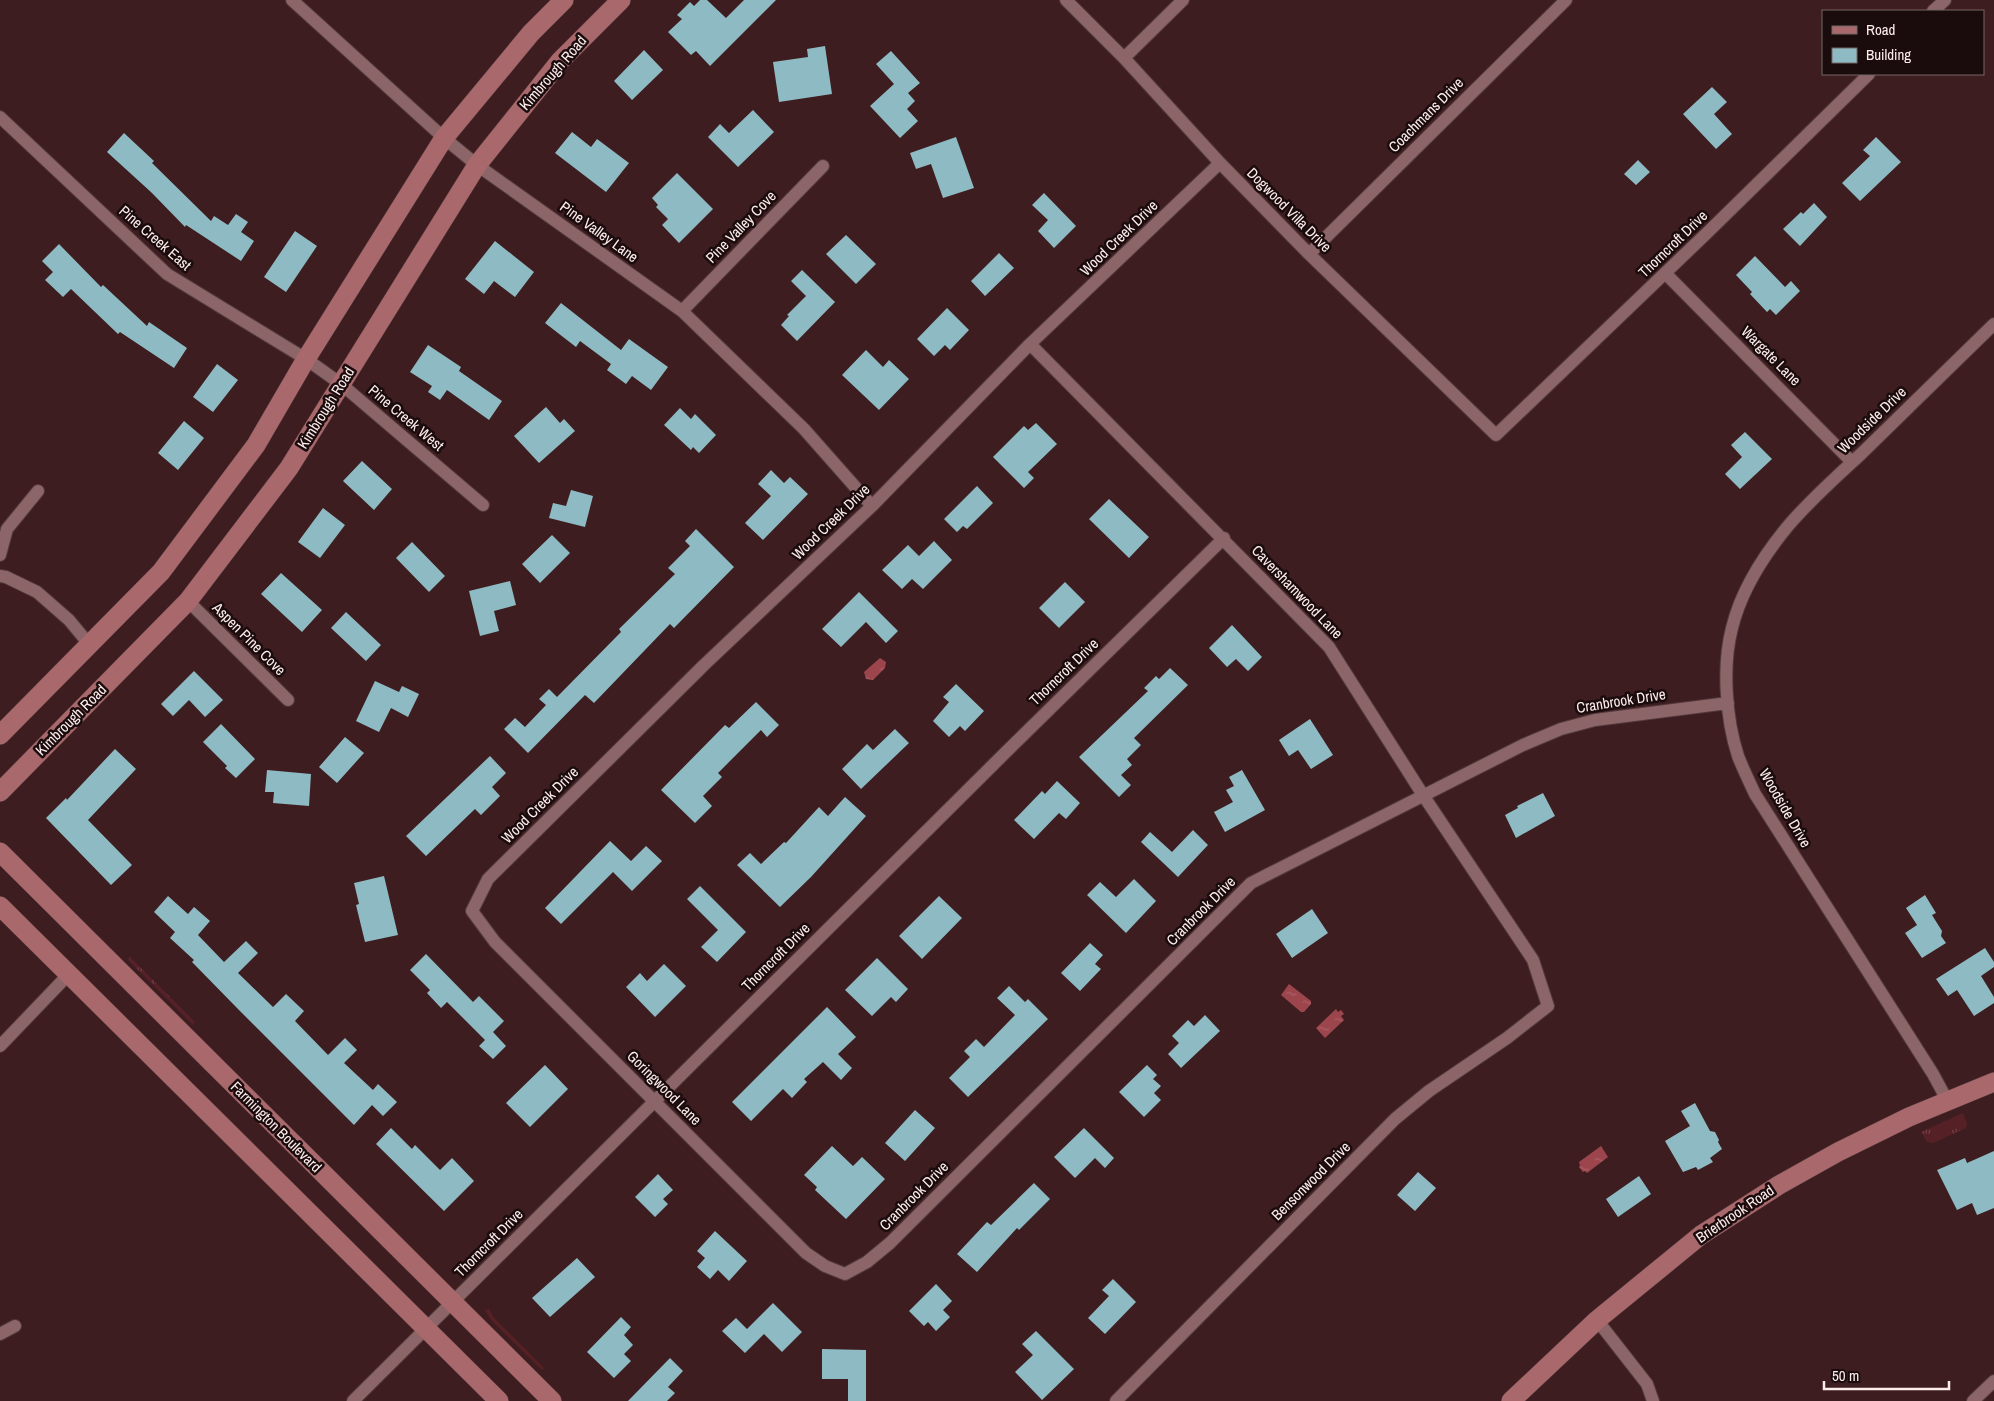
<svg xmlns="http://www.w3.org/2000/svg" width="1994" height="1401" viewBox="0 0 1994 1401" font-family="'Archivo Narrow',sans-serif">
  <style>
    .grass { fill: url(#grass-tufts) }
    .water { fill: url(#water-ripples) }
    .building { fill: #8ebbc3 }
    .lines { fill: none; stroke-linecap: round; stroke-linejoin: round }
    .street-casing { stroke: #53393b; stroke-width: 14 }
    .secondary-casing { stroke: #53393b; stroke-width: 20 }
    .street { stroke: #8b6567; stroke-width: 12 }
    .secondary { stroke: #a9686c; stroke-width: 19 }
    .labels { text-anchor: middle; stroke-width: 5; stroke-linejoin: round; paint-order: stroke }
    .street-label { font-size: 15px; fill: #ffeded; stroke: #1a0c0d }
  </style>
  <defs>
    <pattern id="grass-tufts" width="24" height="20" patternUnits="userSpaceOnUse" patternTransform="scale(1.25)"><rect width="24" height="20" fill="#552026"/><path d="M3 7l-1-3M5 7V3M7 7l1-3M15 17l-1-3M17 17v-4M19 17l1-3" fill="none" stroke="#6e4146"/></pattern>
    <pattern id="water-ripples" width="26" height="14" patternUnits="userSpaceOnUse" patternTransform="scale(1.25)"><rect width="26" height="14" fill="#9d454d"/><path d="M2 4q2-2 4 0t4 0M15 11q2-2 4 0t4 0" fill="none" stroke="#ac6067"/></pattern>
  </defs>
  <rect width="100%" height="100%" fill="#3d1d1f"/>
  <path class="grass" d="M 130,957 L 195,1022 L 193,1025 L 128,960 Z
    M 1963,1113 L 1967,1123 L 1966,1128 L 1933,1143 L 1927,1142 L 1921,1132 Z
    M 489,1309 L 494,1318 L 544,1368 L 542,1370 L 491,1320 L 485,1310 Z"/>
  <path class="water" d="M 880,658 L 886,662 L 885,668 L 873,680 L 866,679 L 864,672 Z
    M 1289,984 L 1311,1001 L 1311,1004 L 1304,1012 L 1301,1012 L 1281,995 Z
    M 1336,1009 L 1338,1012 L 1341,1010 L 1344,1014 L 1341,1016 L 1344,1020 L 1325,1038 L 1316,1028 Z
    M 1601,1146 L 1608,1157 L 1587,1173 L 1585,1171 L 1583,1172 L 1579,1167 L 1580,1165 L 1579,1162 Z"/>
  <path class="building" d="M 700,0 L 707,0 L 726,18 L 744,0 L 776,0 L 710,66 L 696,51 L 691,55 L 668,32 L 682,19 L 677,15 L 690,2 L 694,6 Z
    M 825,46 L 832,94 L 779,102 L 773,62 L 808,57 L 807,49 Z
    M 644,50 L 663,70 L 632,100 L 614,81 Z
    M 891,51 L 920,83 L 908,93 L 915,101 L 907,109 L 918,121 L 900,138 L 870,106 L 894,84 L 876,64 Z
    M 1712,87 L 1727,102 L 1714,114 L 1732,134 L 1716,149 L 1683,114 Z
    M 753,110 L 774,132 L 738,167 L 708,137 L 720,124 L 729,133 Z
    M 572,132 L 591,147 L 597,139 L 629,163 L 606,192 L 555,153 Z
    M 124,133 L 154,161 L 152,163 L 211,221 L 214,216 L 228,225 L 236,214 L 248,222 L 241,232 L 254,241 L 241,261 L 186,225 L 185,227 L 152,193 L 107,152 Z
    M 956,137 L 974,188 L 943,198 L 931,164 L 916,169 L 910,153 Z
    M 1876,137 L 1901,162 L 1860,201 L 1842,183 L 1870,156 L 1863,150 Z
    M 1638,160 L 1650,172 L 1636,185 L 1624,174 Z
    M 677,173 L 713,209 L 679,243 L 662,225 L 668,219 L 656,207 L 658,205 L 652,198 Z
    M 1044,193 L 1076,226 L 1054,248 L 1038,231 L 1048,220 L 1032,205 Z
    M 1814,203 L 1827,217 L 1800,246 L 1783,229 L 1801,212 L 1803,214 Z
    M 295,231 L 317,246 L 286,292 L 264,277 Z
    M 846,235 L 876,264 L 856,284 L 826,254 Z
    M 495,241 L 534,272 L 515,297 L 494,281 L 484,294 L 465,279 Z
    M 59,244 L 101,287 L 103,285 L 147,326 L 149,322 L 187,348 L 174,368 L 120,332 L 118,334 L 71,289 L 63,297 L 45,280 L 53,272 L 42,261 Z
    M 999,253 L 1014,268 L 985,296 L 971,281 Z
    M 1755,256 L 1785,287 L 1791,281 L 1800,291 L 1776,315 L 1770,309 L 1767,312 L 1750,294 L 1752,292 L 1736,275 Z
    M 802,270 L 835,302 L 797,341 L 781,325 L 789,316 L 787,315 L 806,296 L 791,281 Z
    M 561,303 L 621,350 L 629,339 L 668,367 L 651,390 L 632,376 L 626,384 L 607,370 L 611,364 L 580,341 L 576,347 L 545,323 Z
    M 947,308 L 969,330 L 950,350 L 945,345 L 934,356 L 917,339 Z
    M 428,345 L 461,367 L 459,371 L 502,401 L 489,420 L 447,390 L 440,400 L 428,392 L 432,386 L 410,372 Z
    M 866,350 L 883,367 L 889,360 L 909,379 L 879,410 L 842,375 Z
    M 217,364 L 238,380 L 213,412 L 193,397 Z
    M 546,407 L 560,423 L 564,419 L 575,431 L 539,463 L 514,436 Z
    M 680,408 L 691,419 L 695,414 L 716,435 L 699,453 L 693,447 L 691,450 L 664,425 Z
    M 184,421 L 204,438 L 178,470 L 158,453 Z
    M 1036,423 L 1057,444 L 1028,472 L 1034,478 L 1024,488 L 993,457 L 1024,426 L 1028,430 Z
    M 1745,432 L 1772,459 L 1740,489 L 1725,474 L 1742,457 L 1731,445 Z
    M 362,461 L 392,489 L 374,510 L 343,481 Z
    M 771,470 L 784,483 L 790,477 L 808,494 L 763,540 L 745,523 L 771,496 L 758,484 Z
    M 977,486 L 993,503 L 967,529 L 963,526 L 957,532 L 944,519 Z
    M 571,490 L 593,496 L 585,527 L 549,518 L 553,503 L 566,506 Z
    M 1109,499 L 1149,537 L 1129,558 L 1089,519 Z
    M 323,508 L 345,525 L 320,558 L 298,542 Z
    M 696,529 L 734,567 L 674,628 L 670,624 L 594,703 L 585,695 L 528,753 L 504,729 L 515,718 L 525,727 L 546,705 L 539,699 L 549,689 L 557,697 L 621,632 L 619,629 L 675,574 L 668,568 L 690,546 L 685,541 Z
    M 552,535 L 570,553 L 540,583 L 522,564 Z
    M 934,541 L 952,560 L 923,589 L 912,579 L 902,589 L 882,570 L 908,545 L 919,556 Z
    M 412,542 L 445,576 L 429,592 L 396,558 Z
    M 281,573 L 322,610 L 302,632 L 261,594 Z
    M 510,581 L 516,605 L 494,611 L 499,631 L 480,636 L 469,591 Z
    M 1065,582 L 1085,602 L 1059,628 L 1039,608 Z
    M 859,592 L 898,631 L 886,643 L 866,622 L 841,647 L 822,629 Z
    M 346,612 L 381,645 L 366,661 L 331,628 Z
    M 1232,625 L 1262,657 L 1248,671 L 1236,659 L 1227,667 L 1209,648 Z
    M 1170,668 L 1188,685 L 1134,738 L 1141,745 L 1127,759 L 1132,765 L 1121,775 L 1131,785 L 1119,797 L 1079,757 L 1148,691 L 1144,688 L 1156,676 L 1159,679 Z
    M 194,671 L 223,700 L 205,717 L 189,700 L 173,716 L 161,704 Z
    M 375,681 L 399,692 L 402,686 L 419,694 L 408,717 L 391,708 L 379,732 L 356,721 Z
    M 956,684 L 984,711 L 965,731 L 960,726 L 949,737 L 933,721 L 949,702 L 943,697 Z
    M 756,702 L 779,725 L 767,737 L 761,730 L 718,773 L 722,777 L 703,796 L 712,806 L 695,823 L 661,790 L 725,725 L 729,728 Z
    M 1310,719 L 1333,755 L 1311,769 L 1298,750 L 1289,756 L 1279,740 Z
    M 221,724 L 255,759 L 236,778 L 225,768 L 227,766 L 203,742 Z
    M 895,729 L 909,743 L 861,789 L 842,769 L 867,744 L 873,750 Z
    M 345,737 L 364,753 L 337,783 L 319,767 Z
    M 115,749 L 136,769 L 88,820 L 132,865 L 111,885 L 46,818 L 66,798 L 67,800 Z
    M 490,756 L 506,773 L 492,787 L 500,796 L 481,815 L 475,809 L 426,856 L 406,836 Z
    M 267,770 L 311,774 L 309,806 L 273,803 L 274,792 L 265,792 Z
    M 1242,770 L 1265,810 L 1225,832 L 1214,812 L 1233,802 L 1226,790 L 1234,786 L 1229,777 Z
    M 1057,781 L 1080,803 L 1066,819 L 1059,813 L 1034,839 L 1014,820 L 1042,791 L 1045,794 Z
    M 1543,793 L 1555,816 L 1516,838 L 1505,815 L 1518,808 L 1517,806 Z
    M 845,797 L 866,816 L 811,877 L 780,907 L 737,865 L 750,853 L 761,864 L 784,842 L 786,843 L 819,807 L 828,816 Z
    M 1193,830 L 1208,845 L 1178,877 L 1141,842 L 1150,832 L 1172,852 Z
    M 610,841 L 631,861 L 646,846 L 662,861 L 632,891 L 613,872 L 561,924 L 545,908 Z
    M 384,876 L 398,935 L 365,942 L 356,905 L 359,904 L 354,883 Z
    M 1134,879 L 1156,901 L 1126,933 L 1087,895 L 1100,882 L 1116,897 Z
    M 700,886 L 746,932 L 717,962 L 701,947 L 718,930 L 687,899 Z
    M 1925,895 L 1936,913 L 1932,915 L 1942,931 L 1941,936 L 1946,943 L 1922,958 L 1905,933 L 1917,925 L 1906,908 Z
    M 168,896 L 188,914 L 194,907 L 210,921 L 198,935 L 224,962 L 246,941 L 258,953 L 238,973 L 273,1007 L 286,994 L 304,1011 L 295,1021 L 328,1055 L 345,1038 L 357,1050 L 344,1063 L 373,1090 L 378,1084 L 397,1102 L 383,1116 L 372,1105 L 354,1125 L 237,1008 L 192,962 L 194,960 L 170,938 L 175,932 L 154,912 Z
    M 939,896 L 962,918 L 922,959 L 899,936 Z
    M 1312,909 L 1328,933 L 1292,958 L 1276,934 Z
    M 1090,943 L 1103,955 L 1095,964 L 1101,969 L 1080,991 L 1061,973 Z
    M 1985,948 L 1994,962 L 1994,967 L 1981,976 L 1994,997 L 1994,1003 L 1974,1016 L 1957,990 L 1948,996 L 1936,979 Z
    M 426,954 L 473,1002 L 479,996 L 504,1021 L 493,1032 L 506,1046 L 493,1059 L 479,1046 L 485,1040 L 447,1002 L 441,1008 L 427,993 L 430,990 L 410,970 Z
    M 877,958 L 908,989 L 896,1002 L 891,997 L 872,1016 L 845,990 Z
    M 664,964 L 686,986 L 655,1017 L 626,987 L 640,973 L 647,981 Z
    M 1009,986 L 1025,1002 L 1028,999 L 1048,1019 L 968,1097 L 949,1078 L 970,1057 L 964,1051 L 976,1039 L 984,1047 L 1015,1015 L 997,998 Z
    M 827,1007 L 856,1037 L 838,1054 L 852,1068 L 841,1080 L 823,1062 L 804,1079 L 807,1082 L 792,1098 L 783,1089 L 751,1121 L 732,1102 Z
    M 1205,1015 L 1220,1031 L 1181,1068 L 1168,1054 L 1179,1043 L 1172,1036 L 1188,1020 L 1194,1026 Z
    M 545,1065 L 568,1089 L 530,1127 L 506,1103 Z
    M 1147,1065 L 1157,1075 L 1153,1079 L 1161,1086 L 1154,1093 L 1161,1100 L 1144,1117 L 1119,1092 Z
    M 1695,1103 L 1710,1131 L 1715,1132 L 1719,1140 L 1718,1142 L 1722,1149 L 1710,1158 L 1713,1162 L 1698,1170 L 1696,1167 L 1683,1172 L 1665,1141 L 1690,1126 L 1681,1111 Z
    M 915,1110 L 935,1128 L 905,1161 L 885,1143 Z
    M 391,1128 L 412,1149 L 415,1145 L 440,1170 L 452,1158 L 474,1181 L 444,1211 L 376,1144 Z
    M 1084,1128 L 1114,1158 L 1105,1168 L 1095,1158 L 1075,1178 L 1054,1157 Z
    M 832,1146 L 853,1166 L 862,1157 L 885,1179 L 846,1219 L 815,1190 L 817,1187 L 804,1175 Z
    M 1994,1151 L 1994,1208 L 1977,1215 L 1972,1203 L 1957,1210 L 1937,1170 L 1965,1158 L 1967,1163 Z
    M 1418,1172 L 1436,1188 L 1415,1211 L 1397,1195 Z
    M 658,1174 L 673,1190 L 663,1199 L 668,1204 L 655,1217 L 635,1197 Z
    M 1639,1176 L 1651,1194 L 1618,1217 L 1606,1199 Z
    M 1034,1183 L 1050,1199 L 1019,1230 L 1017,1228 L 977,1272 L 957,1254 L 987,1222 L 991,1225 Z
    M 715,1231 L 747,1261 L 729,1281 L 718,1270 L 710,1279 L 697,1267 L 705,1258 L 697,1251 Z
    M 577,1258 L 595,1277 L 550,1317 L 532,1298 Z
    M 1113,1279 L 1136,1302 L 1105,1334 L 1088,1318 L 1109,1296 L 1102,1290 Z
    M 936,1284 L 952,1301 L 943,1310 L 950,1317 L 936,1331 L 928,1322 L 924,1326 L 909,1311 Z
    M 773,1303 L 802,1332 L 782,1352 L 764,1334 L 745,1353 L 722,1331 L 736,1318 L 747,1329 Z
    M 621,1317 L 631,1327 L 624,1335 L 633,1345 L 624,1354 L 631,1361 L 614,1378 L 587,1352 Z
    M 1036,1331 L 1074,1369 L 1042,1400 L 1015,1372 L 1033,1355 L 1022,1344 Z
    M 822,1349 L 866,1350 L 866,1401 L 848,1401 L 848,1379 L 822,1379 Z
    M 670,1358 L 683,1371 L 668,1387 L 675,1393 L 667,1401 L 628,1401 Z"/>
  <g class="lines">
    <defs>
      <path id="street" d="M 292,0 L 444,138 L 477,165 L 682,311 L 804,429 L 872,506
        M 1066,0 L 1124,58 L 1220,163 L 1309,254 L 1496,435 L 1709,231 L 1869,74
        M 1933,11 L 1945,0
        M 1124,58 L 1183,0
        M 0,117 L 167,274 L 306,359 L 341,384 L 483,505
        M 1220,163 L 1030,344 L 872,506 L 704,665 L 488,879 L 472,911 L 495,942 L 806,1253 L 825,1266 L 845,1274 L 867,1262 L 890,1243 L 1251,883 L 1523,745 L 1561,729 L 1595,720 L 1728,703
        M 1309,254 L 1566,0
        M 1665,273 L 1852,462
        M 682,311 L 823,166
        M 1030,344 L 1329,647 L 1423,795 L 1533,960 L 1548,1006 L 1507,1038 L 1429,1091 L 1395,1119 L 1116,1401
        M 0,555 L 7,529 L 38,491
        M 0,576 L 6,577 L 37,592 L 69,620 L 89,644
        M 188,601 L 288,700
        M 0,1046 L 69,974
        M 1947,1100 L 1933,1074 L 1755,794 C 1749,781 1743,769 1738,756 C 1726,719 1722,666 1732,628 C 1741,591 1764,555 1788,526 C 1810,500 1836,477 1861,454 C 1905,411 1950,367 1994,324
        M 1597,1320 L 1647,1384 L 1653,1401
        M 0,1334 L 15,1326
        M 353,1401 L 1008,750 L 1224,538
        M 1973,1401 L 1994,1381"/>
      <path id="secondary" d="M 0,735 L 161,572 L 256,445 L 306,359 L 444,138 L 531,33 L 564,0
        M 0,792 L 188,601 L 289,468 L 477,165 L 560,61 L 621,0
        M 0,852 L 552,1401
        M 0,906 L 499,1401
        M 1511,1401 L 1597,1320 L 1701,1235 L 1726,1219 L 1779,1185 L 1838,1152 L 1909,1117 L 1994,1082"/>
    </defs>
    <use href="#street" class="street-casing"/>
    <use href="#secondary" class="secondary-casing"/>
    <use href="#street" class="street"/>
    <use href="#secondary" class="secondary"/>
  </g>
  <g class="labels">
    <g class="street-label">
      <text transform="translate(553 73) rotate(-49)" y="5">Kimbrough Road</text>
      <text transform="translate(1426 115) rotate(-45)" y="5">Coachmans Drive</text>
      <text transform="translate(1289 210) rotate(45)" y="5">Dogwood Villa Drive</text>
      <text transform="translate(741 227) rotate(-46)" y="5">Pine Valley Cove</text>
      <text transform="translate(599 232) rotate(36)" y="5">Pine Valley Lane</text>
      <text transform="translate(155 238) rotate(41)" y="5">Pine Creek East</text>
      <text transform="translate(1119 238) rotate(-44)" y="5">Wood Creek Drive</text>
      <text transform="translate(1673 244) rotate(-44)" y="5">Thorncroft Drive</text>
      <text transform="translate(1771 356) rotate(45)" y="5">Wargate Lane</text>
      <text transform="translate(326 408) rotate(-58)" y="5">Kimbrough Road</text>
      <text transform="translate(406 418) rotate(40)" y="5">Pine Creek West</text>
      <text transform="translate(1872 420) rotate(-44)" y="5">Woodside Drive</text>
      <text transform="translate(831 522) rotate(-44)" y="5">Wood Creek Drive</text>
      <text transform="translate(1297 592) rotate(46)" y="5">Cavershamwood Lane</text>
      <text transform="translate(249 639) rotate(45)" y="5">Aspen Pine Cove</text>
      <text transform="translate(1064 672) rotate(-44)" y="5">Thorncroft Drive</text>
      <text transform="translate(1621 701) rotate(-9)" y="5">Cranbrook Drive</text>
      <text transform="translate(71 720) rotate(-45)" y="5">Kimbrough Road</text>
      <text transform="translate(540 805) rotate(-45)" y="5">Wood Creek Drive</text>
      <text transform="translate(1785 808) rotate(60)" y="5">Woodside Drive</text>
      <text transform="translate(1201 911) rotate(-45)" y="5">Cranbrook Drive</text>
      <text transform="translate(776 957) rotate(-45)" y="5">Thorncroft Drive</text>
      <text transform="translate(664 1088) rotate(45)" y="5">Goringwood Lane</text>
      <text transform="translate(276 1127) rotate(45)" y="5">Farmington Boulevard</text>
      <text transform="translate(1311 1181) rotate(-45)" y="5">Bensonwood Drive</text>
      <text transform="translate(914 1196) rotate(-45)" y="5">Cranbrook Drive</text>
      <text transform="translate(1735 1214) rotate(-34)" y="5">Brierbrook Road</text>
      <text transform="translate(489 1243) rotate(-45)" y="5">Thorncroft Drive</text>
    </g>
  </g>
  <rect x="1822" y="10" width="162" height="65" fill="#1a0c0d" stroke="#766667"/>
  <rect x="1832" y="26" width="25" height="8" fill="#a9686c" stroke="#766667"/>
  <text x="1866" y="35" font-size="15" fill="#ffeded">Road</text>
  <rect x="1832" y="48" width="25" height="15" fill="#8ebbc3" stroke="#766667"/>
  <text x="1866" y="60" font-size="15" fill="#ffeded">Building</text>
  <path d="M1824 1381v8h125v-8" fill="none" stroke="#ffeded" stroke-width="2.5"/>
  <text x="1832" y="1381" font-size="15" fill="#ffeded" stroke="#1a0c0d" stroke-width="4" paint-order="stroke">50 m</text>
</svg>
